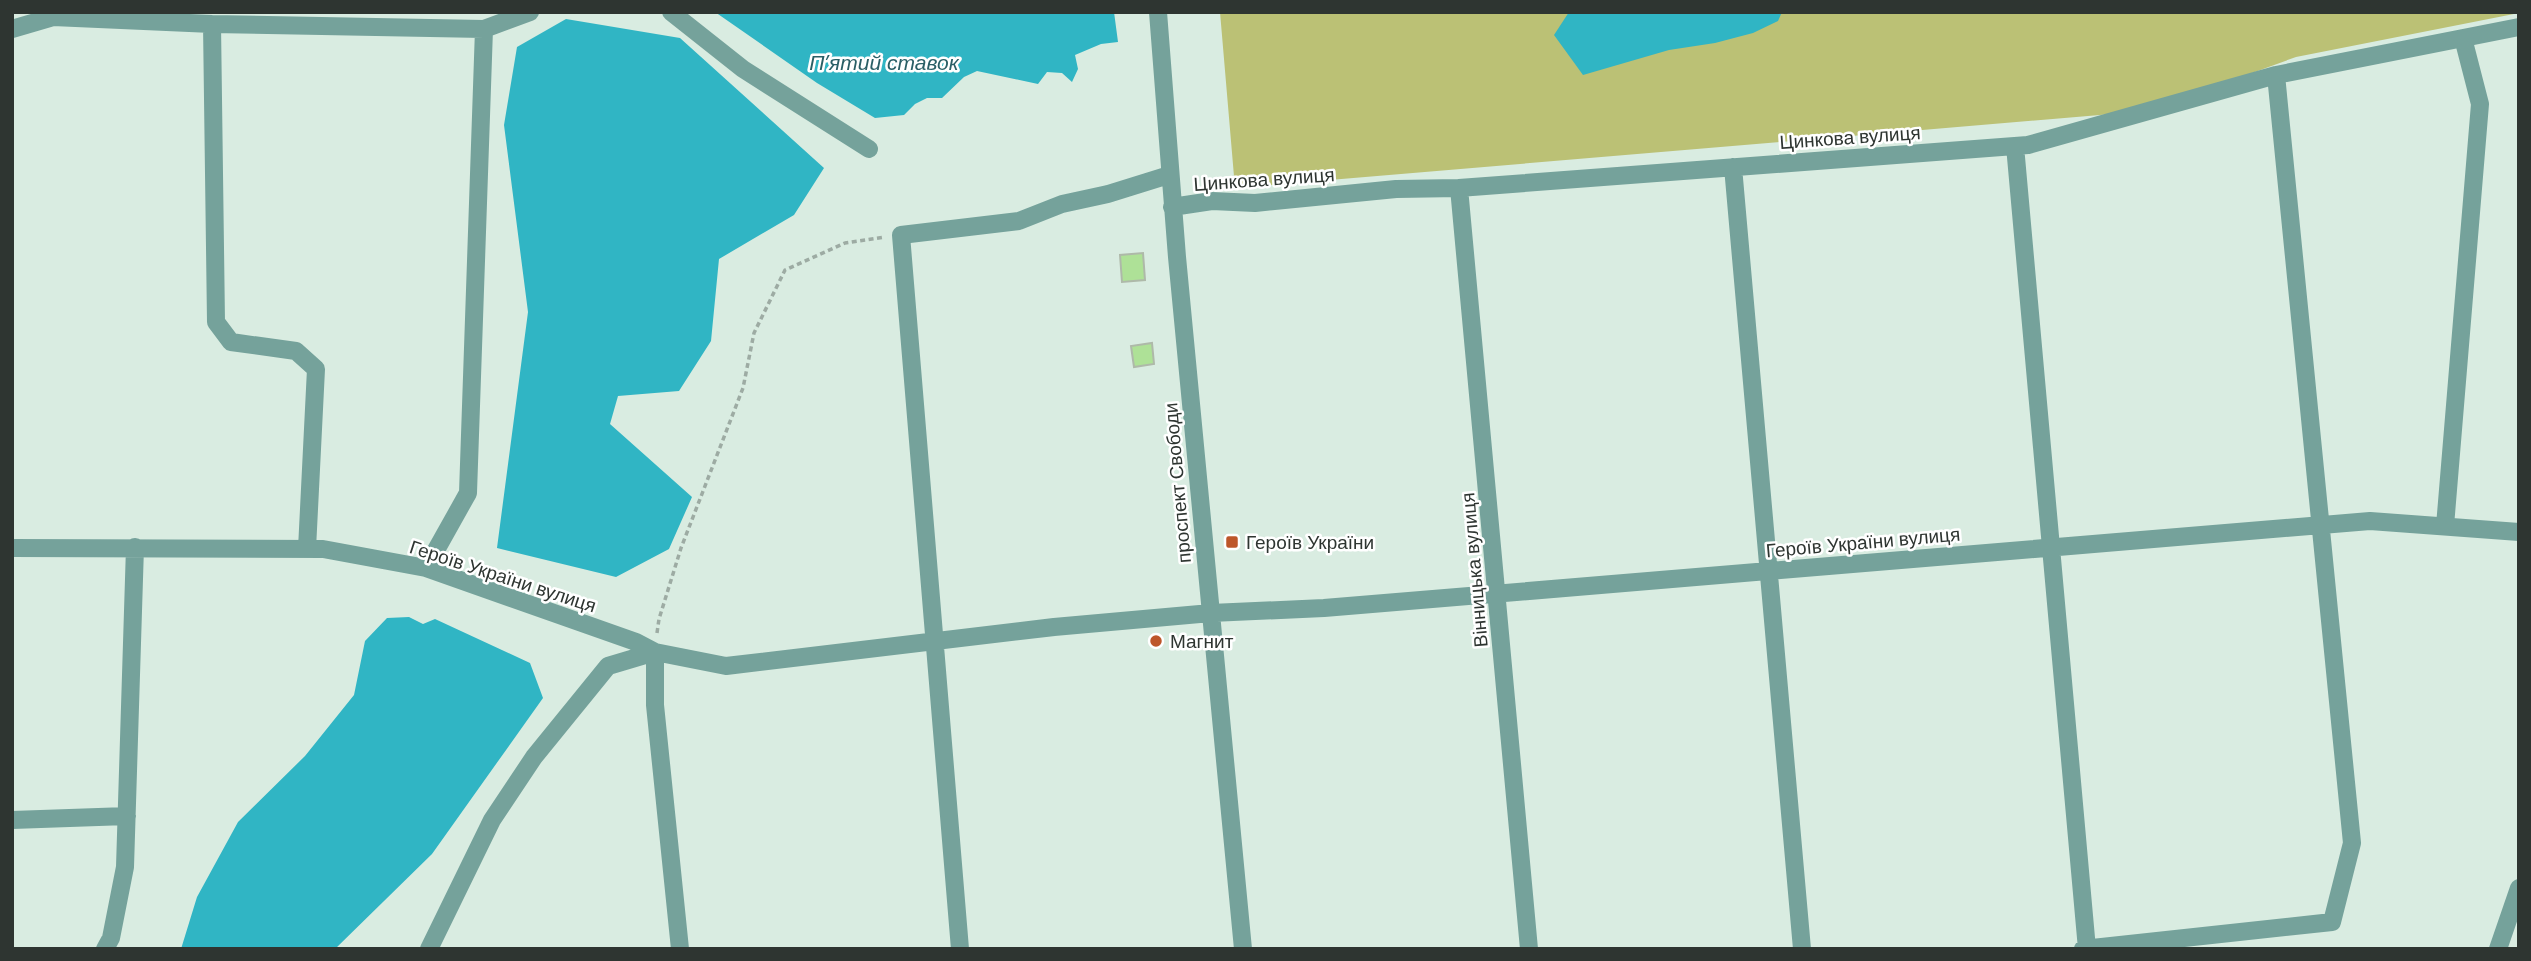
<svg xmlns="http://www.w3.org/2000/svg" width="2531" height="961" viewBox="0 0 2531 961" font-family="'DM Sans',sans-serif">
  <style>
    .green { fill: #bbc175 }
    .water { fill: #30b5c4 }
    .building { fill: #aee197; stroke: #aeb9a9; stroke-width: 2 }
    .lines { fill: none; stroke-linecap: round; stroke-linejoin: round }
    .path { stroke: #9daba3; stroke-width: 3.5; stroke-dasharray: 5 3.5; stroke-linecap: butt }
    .minor { stroke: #75a29b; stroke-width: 18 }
    .poi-dot { fill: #bd562a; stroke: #fff; stroke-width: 2.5 }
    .labels { text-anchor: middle; stroke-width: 5; stroke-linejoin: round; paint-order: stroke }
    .street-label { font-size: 19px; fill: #2e3531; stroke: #fff }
    .poi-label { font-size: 19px; fill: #2e3531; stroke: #fff; text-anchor: start }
    .water-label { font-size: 21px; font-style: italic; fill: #2a5f66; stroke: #fff }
  </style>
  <rect width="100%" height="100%" fill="#d9ece1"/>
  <path class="green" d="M 1220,12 L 2519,12 L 2519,13 L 2296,57 L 2147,111 L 1235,188 Z"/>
  <path class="water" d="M 715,12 L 1114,12 L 1118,42 L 1101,44 L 1075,55 L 1078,69 L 1072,82 L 1062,73 L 1047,72 L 1038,84 L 977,71 L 964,77 L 942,98 L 927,98 L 915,104 L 904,115 L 875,118 L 817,83 Z
    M 1569,12 L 1782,12 L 1778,21 L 1753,33 L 1715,43 L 1669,50 L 1583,75 L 1554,35 Z
    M 566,19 L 680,38 L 824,168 L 794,215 L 719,259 L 711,341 L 679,391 L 618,396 L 610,424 L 692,497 L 669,549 L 616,577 L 497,548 L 528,312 L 504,125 L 517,47 Z
    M 409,617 L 423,624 L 435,619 L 530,663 L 543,698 L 432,854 L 335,949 L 181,949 L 197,897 L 238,822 L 305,756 L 354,695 L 365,641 L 387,618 Z"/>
  <path class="building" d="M 1143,253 L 1145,280 L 1122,282 L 1120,255 Z
    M 1152,343 L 1154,364 L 1134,367 L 1131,346 Z"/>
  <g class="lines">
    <path class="path" d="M 657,633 L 659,619 L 681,548 L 743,388 L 754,333 L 785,270 L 845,243 L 885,237"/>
    <path class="minor" d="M 671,12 L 743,69 L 869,149
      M 1158,12 L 1177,257 L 1243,949
      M 212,24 L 216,322 L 231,342 L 296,351 L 316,369 L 307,549
      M 12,29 L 53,17 L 212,24 L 484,29
      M 2015,146 L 2087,949
      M 1733,167 L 1802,949
      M 1459,188 L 1529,949
      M 1172,207 L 1212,201 L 1255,203 L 1396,189 L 1459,188 L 2028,145 L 2276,75 L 2519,27
      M 2445,526 L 2480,104 L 2463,38
      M 12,548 L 323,549 L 426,568 L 636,642 L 655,652 L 726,666 L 1054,627 L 1211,613 L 1324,608 L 2370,521 L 2519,532
      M 426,568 L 468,493 L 484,29 L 530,12
      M 12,820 L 127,816
      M 105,949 L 111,938 L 125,867 L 135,547
      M 429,949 L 492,820 L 534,757 L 608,666 L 655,652 L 655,705 L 680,949
      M 960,949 L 901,235 L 1019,221 L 1062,204 L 1108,194 L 1169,175
      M 2083,949 L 2332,922 L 2352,843 L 2276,75
      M 2498,949 L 2519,888"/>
  </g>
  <g class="poi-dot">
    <rect x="1225" y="535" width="14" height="14" rx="3.5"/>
    <circle cx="1156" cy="641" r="7"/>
  </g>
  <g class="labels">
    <g class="street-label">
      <text transform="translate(1850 137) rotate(-4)" y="7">Цинкова вулиця</text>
      <text transform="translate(1264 179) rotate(-4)" y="7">Цинкова вулиця</text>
      <text transform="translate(1177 483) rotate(-95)" y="7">проспект Свободи</text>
      <text transform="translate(1863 542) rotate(-5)" y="7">Героїв України вулиця</text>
      <text transform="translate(1474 570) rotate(-95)" y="7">Вінницька вулиця</text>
      <text transform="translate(503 576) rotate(18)" y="7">Героїв України вулиця</text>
    </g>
    <g class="poi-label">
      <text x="1246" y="549">Героїв України</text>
      <text x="1170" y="648">Магнит</text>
    </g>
    <g class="water-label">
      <text x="884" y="70">П’ятий ставок</text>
    </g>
  </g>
  <rect width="2531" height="961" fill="none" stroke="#2e3531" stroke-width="28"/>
</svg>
